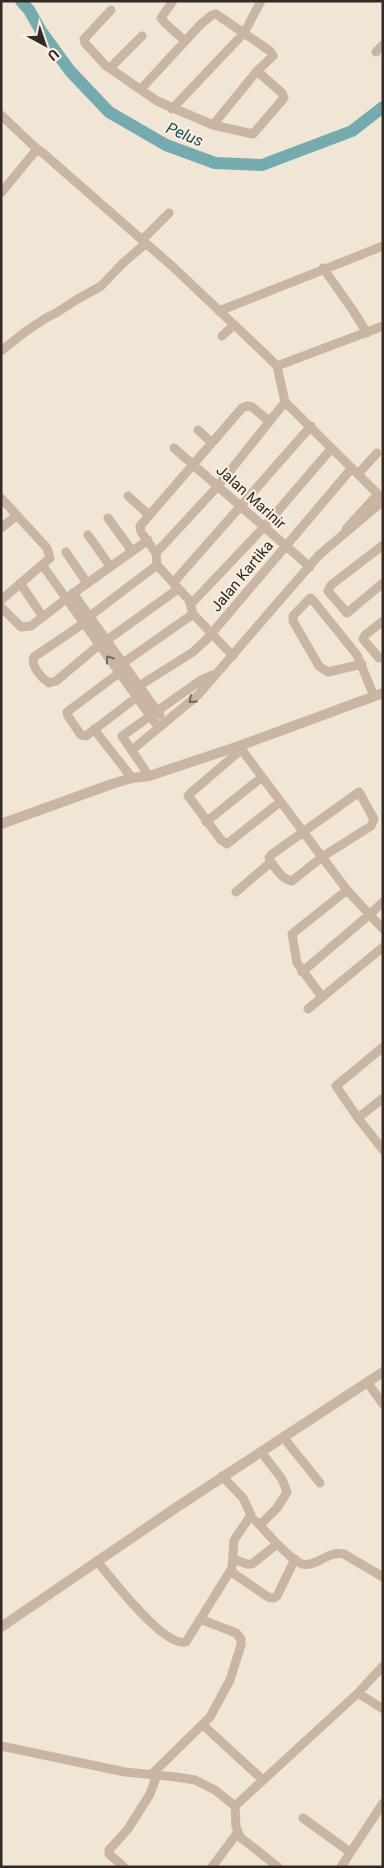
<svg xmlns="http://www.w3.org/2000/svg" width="384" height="1868" viewBox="0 0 384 1868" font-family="Roboto,sans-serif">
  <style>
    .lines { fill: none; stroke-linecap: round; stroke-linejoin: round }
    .river { stroke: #75abae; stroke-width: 12 }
    .minor { stroke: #c9b5a2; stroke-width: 9 }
    .tertiary { stroke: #c9b5a2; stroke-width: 10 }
    .oneway { stroke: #76695d }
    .labels { text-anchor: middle; stroke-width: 4; stroke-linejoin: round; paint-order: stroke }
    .street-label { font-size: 15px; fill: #332a25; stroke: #f9efe2 }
    .water-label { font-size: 16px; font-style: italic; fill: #1a5055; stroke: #f9efe2 }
  </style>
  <rect width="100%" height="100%" fill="#f1e5d6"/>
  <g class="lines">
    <path class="river" d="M 21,1 L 29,10 L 41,31 L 70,71 L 109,112 L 166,145 L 215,163 L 262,165 L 352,131 L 383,107"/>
    <path class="minor" d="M 173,1 L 161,18 L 165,23 L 185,41
      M 111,10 L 84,39 L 85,43 L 105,65 L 157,101 L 213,125 L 253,134 L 284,98 L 282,93 L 257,71
      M 376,52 L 383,45
      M 110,68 L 142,36
      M 141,89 L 201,24 L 212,15 L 216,14 L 270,51 L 273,56 L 257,71 L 213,125
      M 172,109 L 244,33 L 261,1
      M 1,115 L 37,149
      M 1,193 L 37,149 L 44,154 L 172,266 L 265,354 L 277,366 L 285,402 L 383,499
      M 142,240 L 169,213
      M 323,268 L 352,309 L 367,333
      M 219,311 L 383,246
      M 222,336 L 234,325
      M 1,351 L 25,332 L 46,318 L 56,313 L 76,300 L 101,286 L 122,264 L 146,243
      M 277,366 L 383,326
      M 198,430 L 212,443
      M 174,448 L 310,567
      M 358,474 L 377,453
      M 128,496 L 149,515
      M 1,498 L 47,548 L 50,558 L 1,600
      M 108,518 L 132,551
      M 1,528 L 16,516
      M 346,529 L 378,494
      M 88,535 L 110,566
      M 383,545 L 331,585 L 328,591 L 347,613 L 383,583
      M 66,552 L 87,583
      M 156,553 L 218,486 L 285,402
      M 43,566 L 158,727
      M 20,583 L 43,617
      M 173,583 L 311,426
      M 73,593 L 160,715
      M 191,604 L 264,527 L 331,449
      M 1,607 L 21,627 L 31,626 L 75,592 L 148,540
      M 90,616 L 157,565
      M 383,621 L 365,635 L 363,639 L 379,658 L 383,658
      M 84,623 L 34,657 C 30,666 42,678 49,683 L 56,681 L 99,645
      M 107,640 L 178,589
      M 233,656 L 193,614 L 189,600 L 157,565 L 156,553 L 141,532 L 140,526 L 242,408 L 247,406 L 252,407 L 269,421
      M 123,663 L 193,614
      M 362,664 L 328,672 L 319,666 L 293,621 L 293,616 L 310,598 L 312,599 L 357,655 L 374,696
      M 119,673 L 67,712 L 68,716 L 81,735 L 86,736 L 137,697
      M 139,686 L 193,652 L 206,640 L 352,468
      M 94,729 L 132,778
      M 239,746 L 322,857 L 347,890 L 383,929
      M 242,749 L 193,791 L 188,796 L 190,798 L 221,840 L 227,844 L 280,802
      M 132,750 L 198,695 L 319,555 L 383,501
      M 149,776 L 122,736 L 201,680 L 212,675
      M 359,792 L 374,819 L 371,826 L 322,857 L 292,881 C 283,880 274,867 269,858 L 271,855 Z
      M 206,822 L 262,777
      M 236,892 L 271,862
      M 302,972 L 369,915 L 383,902
      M 322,997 L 297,963 L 292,934 L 347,890
      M 308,1009 L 383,947
      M 383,1047 L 336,1086 L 358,1118 L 383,1150
      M 358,1118 L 383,1098
      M 367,1382 L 383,1404
      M 283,1437 L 320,1483
      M 256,1521 L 277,1544
      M 260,1525 L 277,1508 L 287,1492 L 282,1479 L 261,1452
      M 233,1559 L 247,1564 L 252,1564 L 277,1544 C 284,1550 293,1561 302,1564 C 315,1568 329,1550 344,1554 L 383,1577
      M 97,1561 C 111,1578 164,1648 186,1642 L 227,1576 L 232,1568 L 234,1540 L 251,1515 L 243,1498 L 222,1476
      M 230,1571 L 268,1597 L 274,1598 L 277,1596 L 295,1559
      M 358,1693 L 383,1709
      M 203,1725 L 263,1780
      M 1,1746 L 125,1772 L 176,1777 L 195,1780 L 215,1790 L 235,1806 L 236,1827 L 240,1837 L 278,1867
      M 151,1775 L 210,1717 L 230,1680 L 241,1645 L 241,1639 L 236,1633 L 200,1619
      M 235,1806 L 358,1693 L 383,1666
      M 303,1818 L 350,1852
      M 124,1867 L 109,1854 L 109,1850 L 128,1829 L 150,1794 L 157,1775
      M 212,1867 L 238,1832
      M 341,1867 L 383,1803"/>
    <path class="tertiary" d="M 1,824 L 112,784 L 132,778 L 149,776 L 239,746 L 383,693
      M 1,1627 L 177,1507 L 383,1372"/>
  </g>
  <defs><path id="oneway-chevron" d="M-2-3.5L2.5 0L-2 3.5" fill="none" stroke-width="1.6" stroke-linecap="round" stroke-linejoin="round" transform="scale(1.25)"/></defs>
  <g class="oneway">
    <use href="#oneway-chevron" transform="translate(109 659) rotate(-125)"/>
    <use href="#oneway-chevron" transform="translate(192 700) rotate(138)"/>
  </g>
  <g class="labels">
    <g class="street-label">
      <text transform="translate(251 497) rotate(42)" y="5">Jalan Marinir</text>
      <text transform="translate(242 576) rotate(-50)" y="5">Jalan Kartika</text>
    </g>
    <g class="water-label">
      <text transform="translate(185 134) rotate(23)" y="6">Pelus</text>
    </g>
  </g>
  <rect width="384" height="1868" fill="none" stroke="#332a25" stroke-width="5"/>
  <g transform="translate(45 45) rotate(140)" stroke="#f9efe2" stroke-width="4" paint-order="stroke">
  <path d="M0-4L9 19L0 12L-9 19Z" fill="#332a25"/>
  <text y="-8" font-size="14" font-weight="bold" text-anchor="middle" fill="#332a25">U</text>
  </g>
</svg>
